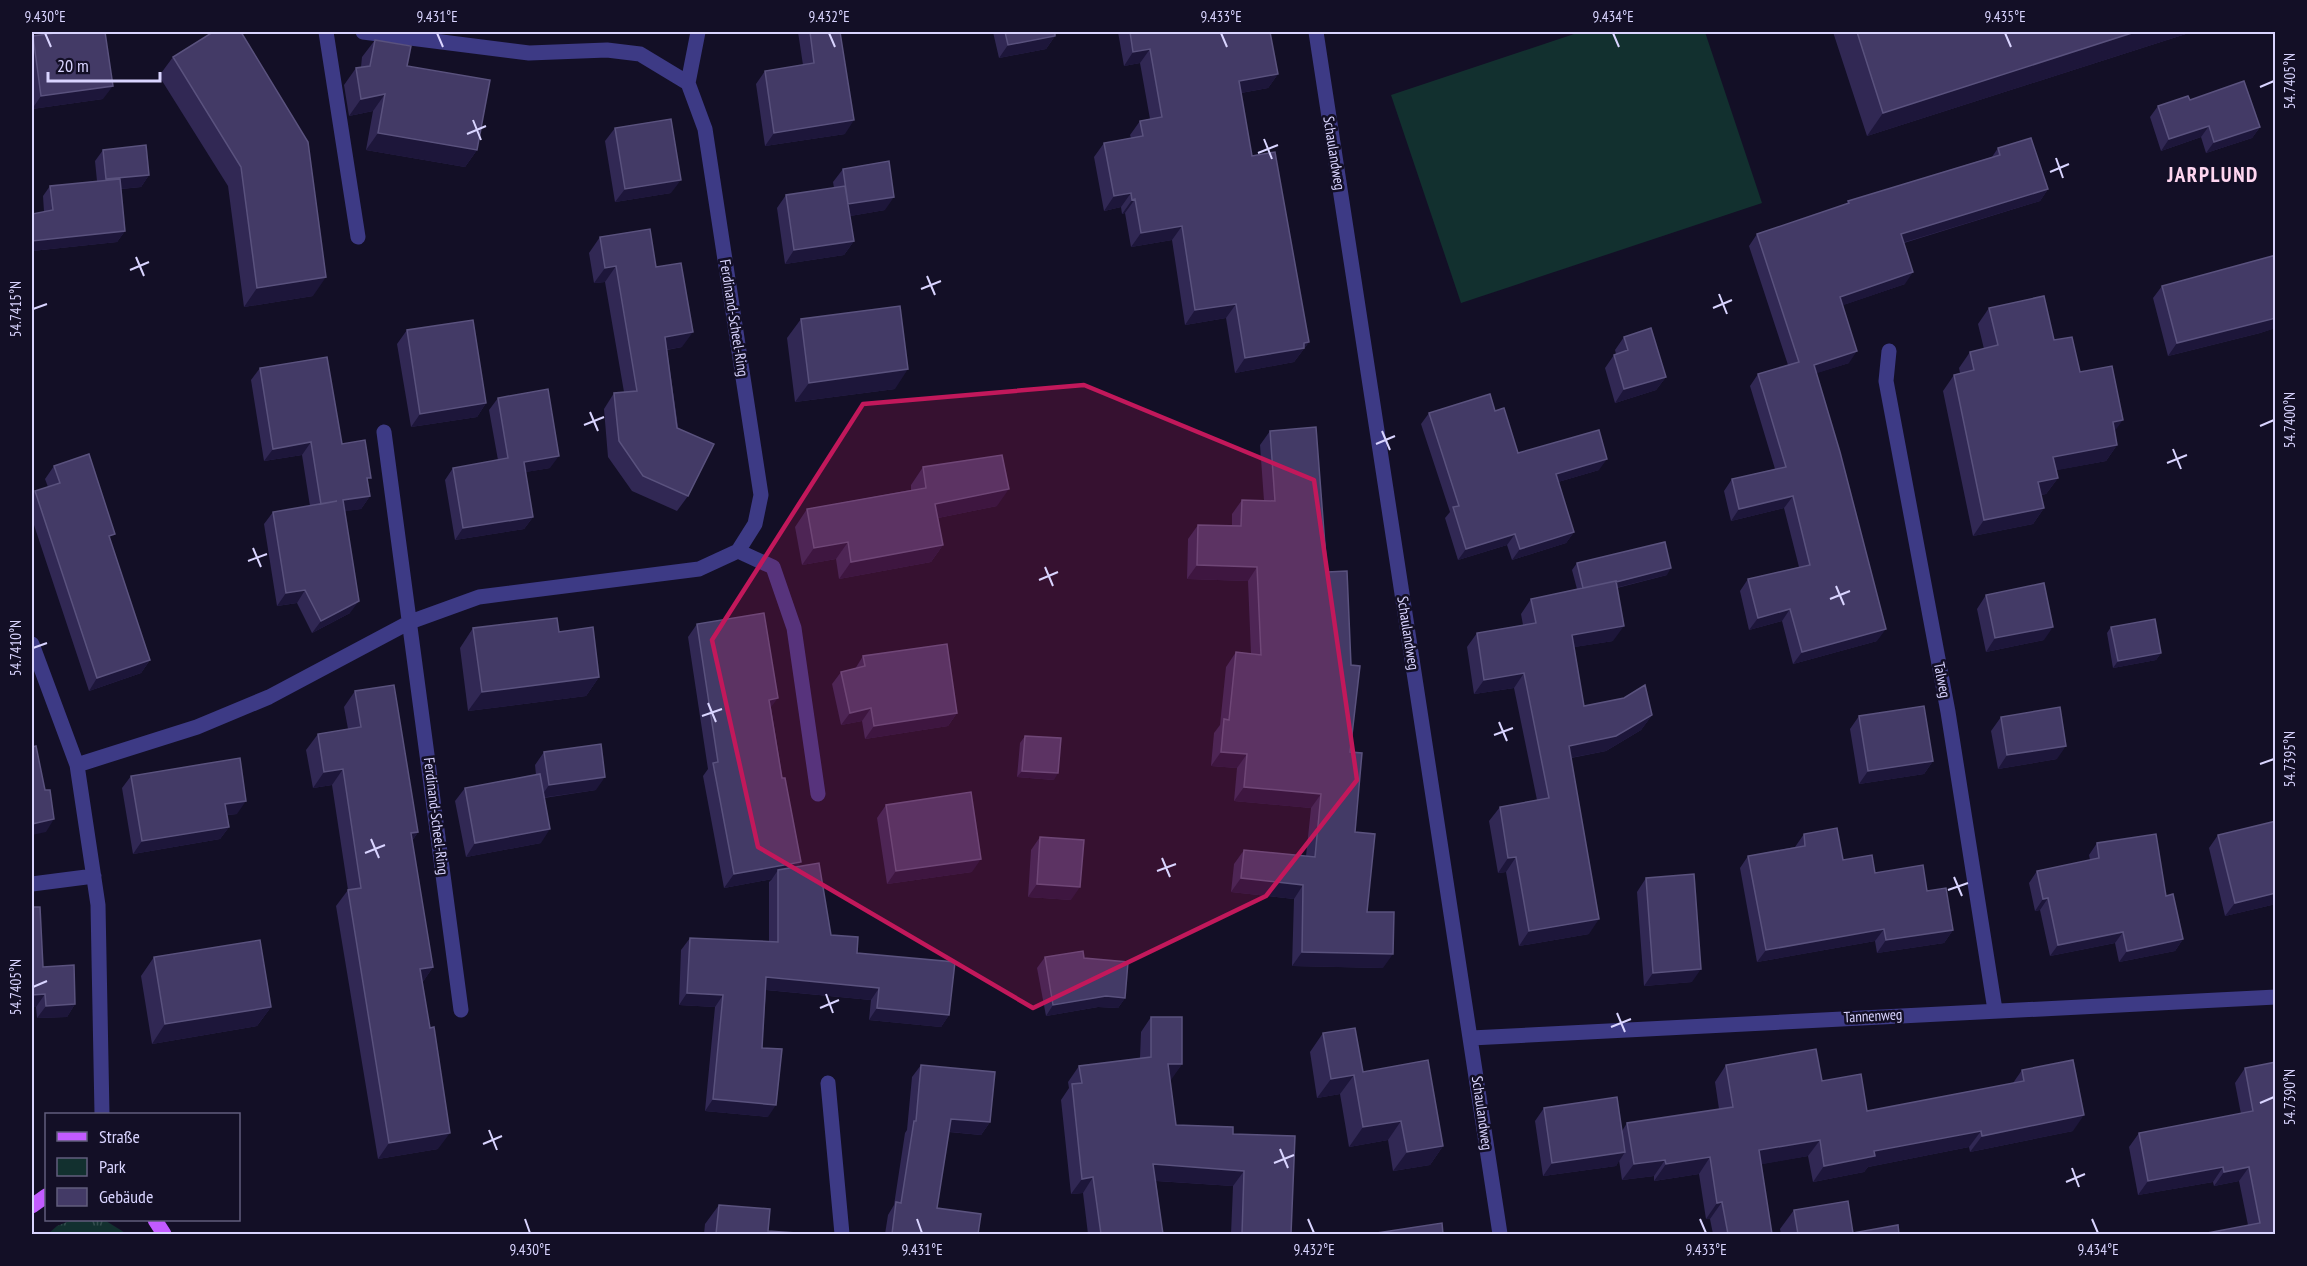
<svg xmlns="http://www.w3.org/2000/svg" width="2307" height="1266" viewBox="0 0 2307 1266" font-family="'PT Sans Narrow',sans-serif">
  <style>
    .grass { fill: url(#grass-tufts) }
    .park { fill: #12302f }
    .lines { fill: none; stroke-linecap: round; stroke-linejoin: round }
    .minor { stroke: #3d3a85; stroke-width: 15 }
    .major { stroke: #c25bff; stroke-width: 15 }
    .wall { fill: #312854 }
    .shaded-wall { fill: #1d163a }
    .building { fill: #433a66; stroke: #5a527e; stroke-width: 1.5 }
    .marked { fill: #c2185b; fill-opacity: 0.2; stroke: #c2185b; stroke-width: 4.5; stroke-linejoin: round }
    .ticks { fill: none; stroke: #d9d4ff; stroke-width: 2 }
    .labels { text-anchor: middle; stroke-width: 5; stroke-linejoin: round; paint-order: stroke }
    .street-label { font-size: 15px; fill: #d9d4ff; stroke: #130f26 }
    .district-label { font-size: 21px; font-weight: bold; letter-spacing: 1.5px; fill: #ffd6f0; stroke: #130f26 }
    .neatline { fill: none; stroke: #d9d4ff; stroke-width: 2 }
    .ticks-label { font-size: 15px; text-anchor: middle; fill: #d9d4ff }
  </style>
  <defs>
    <pattern id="grass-tufts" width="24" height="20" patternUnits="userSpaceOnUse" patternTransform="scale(1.5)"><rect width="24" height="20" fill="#12302f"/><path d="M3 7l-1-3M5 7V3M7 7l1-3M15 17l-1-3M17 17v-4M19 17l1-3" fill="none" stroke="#344d4e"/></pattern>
  </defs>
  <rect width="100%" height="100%" fill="#130f26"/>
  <path class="grass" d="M 72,1220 L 106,1221 L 127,1234 L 48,1234 L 57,1226 Z"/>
  <path class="park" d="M 1580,32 L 1705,32 L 1762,203 L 1461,303 L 1391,95 Z"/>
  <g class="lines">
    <path class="minor" d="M 326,32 L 358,237
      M 363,32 L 529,53 L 607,50 L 640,54 L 688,83
      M 1316,32 L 1500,1234
      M 1889,351 L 1886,381 L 1948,712 L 1995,1010
      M 384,432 L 461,1010
      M 738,551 L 773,567 L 794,628 L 818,794
      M 32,644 L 77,765 L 98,905 L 102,1114
      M 77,765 L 197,727 L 269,697 L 410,622 L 479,597 L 699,569 L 738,551 L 755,524 L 761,495 L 705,129 L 688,83 L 698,32
      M 32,884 L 94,876
      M 1471,1038 L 2276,997
      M 828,1083 L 842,1234"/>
    <path class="major" d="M 32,1206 L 46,1196
      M 155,1220 L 164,1234"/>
  </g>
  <path class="wall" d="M 213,32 L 313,296 L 244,307 L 228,186 L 159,76 L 173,57 Z
    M 798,32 L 840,32 L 845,134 L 765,146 L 756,84 L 765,71 L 803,65 Z
    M 993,32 L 1055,32 L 1055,36 L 1046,49 L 999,58 Z
    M 1118,32 L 1270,32 L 1278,74 L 1268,88 L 1241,93 L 1252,156 L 1309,342 L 1294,362 L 1235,373 L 1226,318 L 1185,325 L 1172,240 L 1131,247 L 1125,213 L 1122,214 L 1121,207 L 1104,211 L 1094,157 L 1104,143 L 1131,138 L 1130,135 L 1140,121 L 1150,119 L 1140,63 L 1124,66 Z
    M 1833,32 L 2192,32 L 1867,136 Z
    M 33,36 L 103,99 L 32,109 L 32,38 Z
    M 375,40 L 407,66 L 477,150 L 465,167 L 366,150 L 373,111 L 349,116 L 344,85 L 356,68 L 361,67 L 362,57 Z
    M 2158,106 L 2260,127 L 2252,138 L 2206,153 L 2201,137 L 2161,151 L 2150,117 Z
    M 615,128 L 671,193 L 615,202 L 605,141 Z
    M 1998,148 L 2048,189 L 2040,201 L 1904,243 L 1905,284 L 1843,305 L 1849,363 L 1816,373 L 1877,641 L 1793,664 L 1782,621 L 1749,630 L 1740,591 L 1748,579 L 1799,567 L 1784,508 L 1731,521 L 1724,491 L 1732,479 L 1775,469 L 1750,386 L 1758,374 L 1788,365 L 1749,246 L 1757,234 L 1846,204 L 1848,201 L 1992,157 Z
    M 103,150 L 149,175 L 141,187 L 121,189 L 125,231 L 117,242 L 32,251 L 32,214 L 44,212 L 43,196 L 50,186 L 97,181 L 95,161 Z
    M 843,169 L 885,210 L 850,216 L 854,241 L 844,255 L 785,264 L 777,208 L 786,195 L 834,188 L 833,182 Z
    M 600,237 L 656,267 L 682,347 L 667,350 L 688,496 L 677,511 L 632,491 L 608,457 L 604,409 L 614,393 L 624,392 L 605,282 L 594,283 L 589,253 Z
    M 2162,286 L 2275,328 L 2260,333 L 2168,356 L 2153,298 Z
    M 1989,308 L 2054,340 L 2080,372 L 2115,432 L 2117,445 L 2106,461 L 2056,470 L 2058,478 L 2046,494 L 2041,495 L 2044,508 L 2033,524 L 1973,536 L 1943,391 L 1954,375 L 1960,373 L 1959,368 L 1970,352 L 1984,349 L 1978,324 Z
    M 801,319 L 895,389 L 795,402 L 787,338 Z
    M 407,330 L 486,403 L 477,417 L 411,427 L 397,344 Z
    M 1624,337 L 1666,377 L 1656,390 L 1615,403 L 1605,368 L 1614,355 L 1616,354 L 1615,350 Z
    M 260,368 L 342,444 L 368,483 L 370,496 L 361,509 L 344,511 L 350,613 L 312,633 L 297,603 L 277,606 L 264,524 L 273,512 L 310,506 L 302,455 L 264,461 L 251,380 Z
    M 498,398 L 550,468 L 525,472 L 533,517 L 524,529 L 455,540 L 445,480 L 453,468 L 498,460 L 489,410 Z
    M 1495,411 L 1518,453 L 1599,470 L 1558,482 L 1574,532 L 1566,543 L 1512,560 L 1507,545 L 1458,560 L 1445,518 L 1450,512 L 1421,424 L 1429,413 Z
    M 1270,431 L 1327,572 L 1350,752 L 1355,832 L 1367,912 L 1383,968 L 1292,966 L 1294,899 L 1231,892 L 1234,864 L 1244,850 L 1306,856 L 1311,808 L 1234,801 L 1237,768 L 1211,766 L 1214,733 L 1220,725 L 1226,667 L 1236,652 L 1251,654 L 1248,581 L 1187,579 L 1188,539 L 1198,525 L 1232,526 L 1232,514 L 1242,500 L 1264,501 L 1260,445 Z
    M 54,466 L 110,541 L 150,660 L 141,673 L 89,691 L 32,519 L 32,496 L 35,491 L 48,487 L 45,479 Z
    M 923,467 L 997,506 L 938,518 L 943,545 L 931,562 L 839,579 L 836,559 L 802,565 L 795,527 L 807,509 L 911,490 L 911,485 Z
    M 1577,563 L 1667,575 L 1617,588 L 1613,641 L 1574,647 L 1584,706 L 1652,715 L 1641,730 L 1606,751 L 1571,758 L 1589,934 L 1519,946 L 1506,872 L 1498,873 L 1489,821 L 1500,807 L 1537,800 L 1514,688 L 1474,694 L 1467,647 L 1477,633 L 1523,625 L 1521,614 L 1531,599 L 1577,589 L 1572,570 Z
    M 1986,595 L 2044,640 L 1986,652 L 1977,609 Z
    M 697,624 L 771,708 L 797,867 L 831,935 L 949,1015 L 941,1027 L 869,1020 L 871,1000 L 766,990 L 762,1048 L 768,1117 L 705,1111 L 715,1007 L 679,1005 L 681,950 L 690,938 L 769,941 L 769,882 L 772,879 L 724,888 L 703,776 L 708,769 L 688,637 Z
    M 2111,627 L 2161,653 L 2156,660 L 2113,668 L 2107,633 Z
    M 473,628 L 559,632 L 599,677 L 586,696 L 468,711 L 460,648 Z
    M 863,656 L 957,713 L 948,726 L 865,739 L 862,721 L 841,725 L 832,684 L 841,672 L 855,669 Z
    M 355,691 L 418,832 L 412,841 L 433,967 L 422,983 L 438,1149 L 378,1159 L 336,906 L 348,890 L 332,785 L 313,788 L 306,750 L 318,734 L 348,729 L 344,707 Z
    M 1859,716 L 1933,761 L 1924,774 L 1859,784 L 1850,729 Z
    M 2001,717 L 2057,759 L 1998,769 L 1991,731 Z
    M 1025,736 L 1054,780 L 1017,777 L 1020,743 Z
    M 544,752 L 596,790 L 544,798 L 541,843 L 466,857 L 455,801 L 465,788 L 536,775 L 535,765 Z
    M 131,776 L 237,814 L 227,815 L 229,827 L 220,839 L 133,854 L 122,788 Z
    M 886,805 L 972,872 L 887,884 L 877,818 Z
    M 1804,834 L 1843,860 L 1875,873 L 1927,891 L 1953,930 L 1944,943 L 1877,953 L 1875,941 L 1757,962 L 1740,868 L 1748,856 L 1795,847 Z
    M 2218,835 L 2276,904 L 2225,916 L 2209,848 Z
    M 1040,837 L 1071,900 L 1028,897 L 1031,850 Z
    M 2097,843 L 2166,896 L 2183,939 L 2175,951 L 2119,962 L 2115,943 L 2050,956 L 2040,910 L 2035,911 L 2029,883 L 2037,871 L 2090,860 L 2089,855 Z
    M 1646,878 L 1692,982 L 1644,986 L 1637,892 Z
    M 154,957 L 271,1007 L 257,1026 L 152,1044 L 141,976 Z
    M 1045,957 L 1125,998 L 1118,1008 L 1098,1007 L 1046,1016 L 1037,968 Z
    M 43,967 L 75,1004 L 67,1017 L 37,1018 L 36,1007 Z
    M 1151,1017 L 1182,1064 L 1170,1080 L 1176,1125 L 1233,1134 L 1291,1234 L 1231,1234 L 1233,1186 L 1156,1181 L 1163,1234 L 1088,1234 L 1083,1193 L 1071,1194 L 1061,1100 L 1069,1088 L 1068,1082 L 1079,1066 L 1140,1058 L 1141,1032 Z
    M 1323,1033 L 1363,1072 L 1443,1146 L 1430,1165 L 1393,1171 L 1388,1140 L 1349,1147 L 1340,1094 L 1317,1098 L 1310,1052 Z
    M 2276,1062 L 2276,1234 L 2248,1225 L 2239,1181 L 2214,1186 L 2213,1182 L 2138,1195 L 2129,1147 L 2139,1133 L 2241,1114 L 2235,1083 L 2245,1068 Z
    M 921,1065 L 990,1122 L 981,1135 L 949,1132 L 937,1208 L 978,1234 L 885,1234 L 888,1215 L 894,1205 L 905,1133 L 907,1130 L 912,1077 Z
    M 1726,1065 L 1822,1081 L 1867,1111 L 2013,1083 L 2022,1070 L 2073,1131 L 1970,1152 L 1969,1147 L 1868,1167 L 1864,1172 L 1813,1182 L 1808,1156 L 1761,1164 L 1772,1234 L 1713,1234 L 1710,1219 L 1706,1219 L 1699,1174 L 1654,1181 L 1654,1176 L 1622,1180 L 1619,1160 L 1616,1166 L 1543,1176 L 1535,1121 L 1544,1108 L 1622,1131 L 1627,1123 L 1719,1109 L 1715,1082 Z
    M 719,1205 L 768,1231 L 811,1234 L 704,1234 L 705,1224 Z
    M 1794,1210 L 1853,1233 L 1899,1234 L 1781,1234 L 1780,1229 Z"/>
  <path class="shaded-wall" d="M 2135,32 L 2192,32 L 1867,136 L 1883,113 Z
    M 1055,36 L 1046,49 L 999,58 L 1008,45 Z
    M 1150,49 L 1140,63 L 1124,66 L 1133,52 Z
    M 1278,74 L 1268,88 L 1229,95 L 1239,81 Z
    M 113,86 L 103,99 L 32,109 L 41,96 Z
    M 385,94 L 373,111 L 349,116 L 361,99 Z
    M 854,120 L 845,134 L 765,146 L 774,133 Z
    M 2209,126 L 2201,137 L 2161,151 L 2169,139 Z
    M 2260,127 L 2252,138 L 2206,153 L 2214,142 Z
    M 378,133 L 477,150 L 465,167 L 366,150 Z
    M 149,175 L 141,187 L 98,191 L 106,179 Z
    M 681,180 L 671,193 L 615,202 L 625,189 Z
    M 2048,189 L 2040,201 L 1892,246 L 1901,234 Z
    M 1131,193 L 1121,207 L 1104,211 L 1114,196 Z
    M 894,197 L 885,210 L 839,218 L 848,204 Z
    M 1135,199 L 1125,213 L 1122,214 L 1132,200 Z
    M 1182,226 L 1172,240 L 1131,247 L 1141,233 Z
    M 125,231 L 117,242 L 32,251 L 32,241 Z
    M 854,241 L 844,255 L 785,264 L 794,250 Z
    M 616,266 L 605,282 L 594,283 L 605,268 Z
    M 1913,272 L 1905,284 L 1832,309 L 1840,297 Z
    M 326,277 L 313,296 L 244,307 L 257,288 Z
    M 1236,304 L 1226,318 L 1185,325 L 1195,310 Z
    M 2276,318 L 2276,328 L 2260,333 L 2168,356 L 2177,343 Z
    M 693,332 L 682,347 L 654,352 L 665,337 Z
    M 1309,342 L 1294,362 L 1235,373 L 1245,358 Z
    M 1857,351 L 1849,363 L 1805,377 L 1814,365 Z
    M 908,369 L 895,389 L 795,402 L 809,383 Z
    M 1666,377 L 1656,390 L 1615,403 L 1624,389 Z
    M 486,403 L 477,417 L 411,427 L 420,414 Z
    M 2123,420 L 2111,436 L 2113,422 Z
    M 311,442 L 302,455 L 264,461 L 273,449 Z
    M 2117,445 L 2106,461 L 2042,473 L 2053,457 Z
    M 559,456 L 550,468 L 515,474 L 524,462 Z
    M 1607,459 L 1599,470 L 1548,485 L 1556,474 Z
    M 2058,478 L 2046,494 L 2027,497 L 2038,482 Z
    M 1009,489 L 997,506 L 923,521 L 935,504 Z
    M 370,496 L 361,509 L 334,513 L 343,500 Z
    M 1793,496 L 1784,508 L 1731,521 L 1739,509 Z
    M 2044,508 L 2033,524 L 1973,536 L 1984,520 Z
    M 533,517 L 524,529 L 455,540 L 463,528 Z
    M 1574,532 L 1566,543 L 1512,560 L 1520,549 Z
    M 1515,534 L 1507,545 L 1458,560 L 1466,549 Z
    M 848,542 L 836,559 L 802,565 L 814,548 Z
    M 943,545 L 931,562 L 839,579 L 851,562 Z
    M 1197,565 L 1257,567 L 1248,581 L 1187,579 Z
    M 1671,568 L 1667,575 L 1579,597 L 1584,591 Z
    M 305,590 L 297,603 L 277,606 L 286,593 Z
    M 359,601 L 350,613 L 312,633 L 321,621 Z
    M 1790,609 L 1782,621 L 1749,630 L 1758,618 Z
    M 1624,626 L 1613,641 L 1562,649 L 1572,635 Z
    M 2053,627 L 2044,640 L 1986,652 L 1995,638 Z
    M 1886,629 L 1877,641 L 1793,664 L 1802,652 Z
    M 2161,653 L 2156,660 L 2113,668 L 2118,661 Z
    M 150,660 L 141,673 L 89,691 L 97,678 Z
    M 1524,673 L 1514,688 L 1474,694 L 1484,680 Z
    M 599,677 L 586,696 L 468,711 L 482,692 Z
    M 778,698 L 768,711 L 769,700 Z
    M 871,708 L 862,721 L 841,725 L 850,713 Z
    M 957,713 L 948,726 L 865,739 L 874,726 Z
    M 1652,715 L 1641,730 L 1606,751 L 1559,760 L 1569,746 Z
    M 2066,746 L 2057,759 L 1998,769 L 2007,755 Z
    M 1221,752 L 1247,754 L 1237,768 L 1211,766 Z
    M 1933,761 L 1924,774 L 1859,784 L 1868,771 Z
    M 343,769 L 332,785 L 313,788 L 324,772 Z
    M 1022,771 L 1058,773 L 1054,780 L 1017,777 Z
    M 605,777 L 596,790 L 540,798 L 549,785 Z
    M 1244,787 L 1321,794 L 1311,808 L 1234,801 Z
    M 246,801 L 237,814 L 216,816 L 225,804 Z
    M 54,819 L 46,832 L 32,835 L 32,824 Z
    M 229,827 L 220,839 L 133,854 L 142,841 Z
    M 550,829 L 541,843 L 466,857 L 475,843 Z
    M 418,832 L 407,848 L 411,833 Z
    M 1516,857 L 1506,872 L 1498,873 L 1508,858 Z
    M 981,859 L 972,872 L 887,884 L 896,871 Z
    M 801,862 L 792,875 L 778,870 L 772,879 L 724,888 L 734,874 Z
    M 1241,878 L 1303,885 L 1294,899 L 1231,892 Z
    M 1037,884 L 1080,887 L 1071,900 L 1028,897 Z
    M 2276,893 L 2276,904 L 2225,916 L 2235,903 Z
    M 2048,898 L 2040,910 L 2035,911 L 2043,899 Z
    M 1599,919 L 1589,934 L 1519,946 L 1529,931 Z
    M 1884,929 L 1875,941 L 1757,962 L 1766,950 Z
    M 1953,930 L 1944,943 L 1877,953 L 1886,940 Z
    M 2123,932 L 2115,943 L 2050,956 L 2058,945 Z
    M 2183,939 L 2175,951 L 2119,962 L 2127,951 Z
    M 1302,952 L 1393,954 L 1383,968 L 1292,966 Z
    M 433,967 L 422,983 L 420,969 Z
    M 1701,969 L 1692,982 L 1644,986 L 1653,973 Z
    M 766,977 L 879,988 L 871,1000 L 758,989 Z
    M 687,993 L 723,995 L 715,1007 L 679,1005 Z
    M 45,994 L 36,1007 L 32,1007 L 32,995 Z
    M 1106,996 L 1125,998 L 1118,1008 L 1098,1007 L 1046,1016 L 1053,1005 Z
    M 75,1004 L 67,1017 L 37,1018 L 46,1006 Z
    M 271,1007 L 257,1026 L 152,1044 L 165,1024 Z
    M 877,1008 L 949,1015 L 941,1027 L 869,1020 Z
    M 1168,1064 L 1182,1064 L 1171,1080 L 1157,1080 Z
    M 1354,1075 L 1340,1094 L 1317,1098 L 1331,1079 Z
    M 713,1099 L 776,1105 L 768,1117 L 705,1111 Z
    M 2084,1115 L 2073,1131 L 1970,1152 L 1982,1136 Z
    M 951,1119 L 990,1122 L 981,1135 L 942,1131 Z
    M 1401,1121 L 1388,1140 L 1349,1147 L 1363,1127 Z
    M 1981,1131 L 1969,1147 L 1868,1167 L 1864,1172 L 1813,1182 L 1824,1166 L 1874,1151 Z
    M 450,1133 L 438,1149 L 378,1159 L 389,1143 Z
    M 1820,1140 L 1808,1156 L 1747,1167 L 1759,1150 Z
    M 1443,1146 L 1430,1165 L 1393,1171 L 1407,1152 Z
    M 1625,1152 L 1616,1166 L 1543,1176 L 1552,1163 Z
    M 1710,1157 L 1699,1174 L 1654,1181 L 1666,1164 Z
    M 1665,1160 L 1654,1176 L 1622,1180 L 1634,1164 Z
    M 1153,1164 L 1244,1171 L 1233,1186 L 1143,1180 Z
    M 2223,1167 L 2213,1182 L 2138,1195 L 2148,1181 Z
    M 2249,1167 L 2239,1181 L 2214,1186 L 2224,1172 Z
    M 1093,1177 L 1083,1193 L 1071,1194 L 1082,1179 Z
    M 1722,1202 L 1710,1219 L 1706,1219 L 1717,1203 Z"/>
  <path class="building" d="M 63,32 L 105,32 L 113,86 L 41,96 L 33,36 Z
    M 213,32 L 241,32 L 308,142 L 326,277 L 257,288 L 241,167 L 173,57 Z
    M 810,32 L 840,32 L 854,120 L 774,133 L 765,71 L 814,63 Z
    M 1005,32 L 1055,32 L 1055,36 L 1008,45 Z
    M 1130,32 L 1270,32 L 1278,74 L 1239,81 L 1252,156 L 1275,152 L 1309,342 L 1304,343 L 1304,348 L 1245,358 L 1236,304 L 1195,310 L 1182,226 L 1141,233 L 1135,199 L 1132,200 L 1131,193 L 1114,196 L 1104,143 L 1143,136 L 1140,121 L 1162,117 L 1150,49 L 1133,52 Z
    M 1857,32 L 2135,32 L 1883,113 Z
    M 375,40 L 411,46 L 407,66 L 490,80 L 477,150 L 378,133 L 385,94 L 361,99 L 356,68 L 370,66 Z
    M 2244,81 L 2260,127 L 2214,142 L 2209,126 L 2169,139 L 2158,106 L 2188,96 L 2190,100 Z
    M 671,119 L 681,180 L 625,189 L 615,128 Z
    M 2031,138 L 2048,189 L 1901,234 L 1913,272 L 1840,297 L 1857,351 L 1814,365 L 1840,452 L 1886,629 L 1802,652 L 1790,609 L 1758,618 L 1748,579 L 1810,565 L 1793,496 L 1739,509 L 1732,479 L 1786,467 L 1758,374 L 1799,362 L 1757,234 L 1849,203 L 1848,201 L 2000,155 L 1998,148 Z
    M 146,145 L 149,175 L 106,179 L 103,150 Z
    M 889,161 L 894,197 L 848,204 L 843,169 Z
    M 120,179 L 125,231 L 32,241 L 32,214 L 53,210 L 50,186 Z
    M 845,186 L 854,241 L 794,250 L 786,195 Z
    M 650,229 L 656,267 L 681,263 L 693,332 L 665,337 L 677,428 L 714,444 L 688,496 L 643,476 L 619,441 L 614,393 L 637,391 L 616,266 L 605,268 L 600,237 Z
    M 2276,255 L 2276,318 L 2177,343 L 2162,286 Z
    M 2044,296 L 2054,340 L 2072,337 L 2080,372 L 2112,366 L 2123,420 L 2113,422 L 2117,445 L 2053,457 L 2058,478 L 2038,482 L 2044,508 L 1984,520 L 1954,375 L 1974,370 L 1970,352 L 1998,345 L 1989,308 Z
    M 900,306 L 908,369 L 809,383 L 801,319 Z
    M 473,320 L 486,403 L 420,414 L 407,330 Z
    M 1651,328 L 1666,377 L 1624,389 L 1614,355 L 1628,350 L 1624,337 Z
    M 327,357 L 342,444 L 365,440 L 371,478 L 367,478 L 370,496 L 343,500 L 359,601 L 321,621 L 305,590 L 286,593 L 273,512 L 337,501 L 321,504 L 311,442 L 273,449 L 260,368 Z
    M 548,389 L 559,456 L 524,462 L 533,517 L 463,528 L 453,468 L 508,458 L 498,398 Z
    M 1490,394 L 1495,411 L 1504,408 L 1518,453 L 1599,430 L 1607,459 L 1556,474 L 1574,532 L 1520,549 L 1515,534 L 1466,549 L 1453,507 L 1459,506 L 1429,413 Z
    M 1316,427 L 1327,572 L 1347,571 L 1351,665 L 1360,666 L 1350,752 L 1362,753 L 1355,832 L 1375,834 L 1367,912 L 1394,912 L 1393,954 L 1302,952 L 1303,885 L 1241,878 L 1244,850 L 1315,857 L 1321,794 L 1244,787 L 1247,754 L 1221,752 L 1224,719 L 1229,720 L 1236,652 L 1261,655 L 1257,567 L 1197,565 L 1198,525 L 1241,526 L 1242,500 L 1275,501 L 1270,431 Z
    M 89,454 L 115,534 L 109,536 L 150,660 L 97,678 L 35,491 L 60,483 L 54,466 Z
    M 1002,455 L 1009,489 L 935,504 L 943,545 L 851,562 L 848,542 L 814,548 L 807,509 L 926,488 L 923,467 Z
    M 1665,542 L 1671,568 L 1616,582 L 1616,581 L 1583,588 L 1577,563 Z
    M 1616,581 L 1624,626 L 1572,635 L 1584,706 L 1624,698 L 1645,685 L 1652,715 L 1616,736 L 1569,746 L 1599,919 L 1529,931 L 1516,857 L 1508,858 L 1500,807 L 1549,798 L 1524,673 L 1484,680 L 1477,633 L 1536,623 L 1531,599 Z
    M 2044,583 L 2053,627 L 1995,638 L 1986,595 Z
    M 764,613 L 778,698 L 769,700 L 782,778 L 785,778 L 801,862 L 734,874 L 713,763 L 718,762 L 697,624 Z
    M 557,618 L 559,632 L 593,627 L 599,677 L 482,692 L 473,628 Z
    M 2155,619 L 2161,653 L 2118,661 L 2111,627 Z
    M 947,644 L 957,713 L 874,726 L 871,708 L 850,713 L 841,672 L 865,666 L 863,656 Z
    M 394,685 L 418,832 L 411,833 L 433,967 L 420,969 L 430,1028 L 434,1027 L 450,1133 L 389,1143 L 348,890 L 361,888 L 343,769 L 324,772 L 318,734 L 361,727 L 355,691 Z
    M 1924,706 L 1933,761 L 1868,771 L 1859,716 Z
    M 2060,707 L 2066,746 L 2007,755 L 2001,717 Z
    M 1025,736 L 1061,738 L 1058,773 L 1022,771 Z
    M 601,744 L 605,777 L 549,785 L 544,752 Z
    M 36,746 L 45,790 L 50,790 L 54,819 L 32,824 L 32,747 Z
    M 240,758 L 246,801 L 225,804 L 229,827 L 142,841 L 131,776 Z
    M 540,774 L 550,829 L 475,843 L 465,788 Z
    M 971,792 L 981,859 L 896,871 L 886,805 Z
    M 2276,821 L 2276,893 L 2235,903 L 2218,835 Z
    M 1837,828 L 1843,860 L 1872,855 L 1875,873 L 1923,865 L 1927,891 L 1946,888 L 1953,930 L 1886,940 L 1884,929 L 1766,950 L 1748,856 L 1805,846 L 1804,834 Z
    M 2156,834 L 2166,896 L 2173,894 L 2183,939 L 2127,951 L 2123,932 L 2058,945 L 2048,898 L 2043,899 L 2037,871 L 2099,858 L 2097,843 Z
    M 1040,837 L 1084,840 L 1080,887 L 1037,884 Z
    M 819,863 L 831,935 L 858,937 L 857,953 L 955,962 L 949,1015 L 877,1008 L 879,988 L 766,977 L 762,1048 L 782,1049 L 776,1105 L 713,1099 L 723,995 L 687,993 L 690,938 L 778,942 L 778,870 Z
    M 1694,874 L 1701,969 L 1653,973 L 1646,878 Z
    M 32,907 L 40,907 L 43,967 L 74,965 L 75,1004 L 46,1006 L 45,994 L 32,995 Z
    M 260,940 L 271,1007 L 165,1024 L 154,957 Z
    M 1083,951 L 1084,958 L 1128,962 L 1125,998 L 1106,996 L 1053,1005 L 1045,957 Z
    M 1151,1017 L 1182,1017 L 1182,1064 L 1168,1064 L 1176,1125 L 1233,1127 L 1233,1134 L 1295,1136 L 1291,1234 L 1242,1234 L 1244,1171 L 1153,1164 L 1163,1234 L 1101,1234 L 1093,1177 L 1082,1179 L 1072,1084 L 1082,1083 L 1079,1066 L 1151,1057 Z
    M 1355,1028 L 1363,1072 L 1428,1060 L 1443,1146 L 1407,1152 L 1401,1121 L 1363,1127 L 1354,1075 L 1331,1079 L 1323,1033 Z
    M 1816,1049 L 1822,1081 L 1861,1074 L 1867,1111 L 2024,1081 L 2022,1070 L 2073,1060 L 2084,1115 L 1982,1136 L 1981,1131 L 1874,1151 L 1875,1156 L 1824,1166 L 1820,1140 L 1759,1150 L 1772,1234 L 1728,1234 L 1722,1202 L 1717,1203 L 1710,1157 L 1666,1164 L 1665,1160 L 1634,1164 L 1627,1123 L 1733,1107 L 1726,1065 Z
    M 2276,1062 L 2276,1234 L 2202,1234 L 2260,1223 L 2249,1167 L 2224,1172 L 2223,1167 L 2148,1181 L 2139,1133 L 2253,1111 L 2245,1068 Z
    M 921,1065 L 995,1072 L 990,1122 L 951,1119 L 937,1208 L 981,1214 L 978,1234 L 892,1234 L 896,1202 L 901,1203 L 914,1121 L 916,1121 Z
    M 1617,1097 L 1625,1152 L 1552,1163 L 1544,1108 Z
    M 1848,1201 L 1853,1233 L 1898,1225 L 1899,1234 L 1798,1234 L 1794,1210 Z
    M 719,1205 L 770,1209 L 768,1231 L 811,1234 L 716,1234 Z
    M 1442,1223 L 1443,1234 L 1370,1234 Z"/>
  <path class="marked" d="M 1084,385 L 1314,480 L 1357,780 L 1266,896 L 1033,1008 L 758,847 L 712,640 L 863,404 Z"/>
  <path class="ticks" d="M 45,33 L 51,47M 437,33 L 443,47M 829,33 L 835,47M 1221,33 L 1227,47M 1613,33 L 1619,47M 2005,33 L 2011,47M 2260,87 L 2274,81M 473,120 L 481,140M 467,134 L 486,126M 1264,139 L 1272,159M 1258,153 L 1278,145M 2056,158 L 2063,178M 2050,172 L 2069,164M 136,257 L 144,276M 130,270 L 149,262M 927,276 L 935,295M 921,289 L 941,281M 1719,294 L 1727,314M 1713,308 L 1732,300M 33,309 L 47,304M 590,412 L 598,431M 584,425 L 604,417M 2260,426 L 2274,420M 1382,431 L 1390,450M 1376,444 L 1395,436M 2173,449 L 2181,469M 2167,463 L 2187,455M 253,548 L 261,567M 248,561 L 267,554M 1045,567 L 1053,586M 1039,580 L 1058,572M 1836,586 L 1844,605M 1830,599 L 1850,591M 33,648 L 47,643M 708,703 L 716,722M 702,716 L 722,709M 1499,722 L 1507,741M 1494,735 L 1513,728M 2260,764 L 2274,759M 371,839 L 379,858M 365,853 L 385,845M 1162,858 L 1170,877M 1157,871 L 1176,864M 1954,877 L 1962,896M 1948,890 L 1968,883M 33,987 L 47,981M 826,994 L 833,1013M 820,1008 L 839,1000M 1617,1013 L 1625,1032M 1611,1027 L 1631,1019M 2260,1103 L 2274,1097M 489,1130 L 497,1150M 483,1144 L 502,1136M 1280,1149 L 1288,1168M 1274,1163 L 1294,1155M 2072,1168 L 2079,1187M 2066,1182 L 2085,1174M 525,1219 L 530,1233M 917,1219 L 922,1233M 1308,1219 L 1314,1233M 1700,1219 L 1706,1233M 2092,1219 L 2098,1233"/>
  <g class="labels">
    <g class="street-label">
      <text transform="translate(1334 153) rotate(81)" y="5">Schaulandweg</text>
      <text transform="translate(734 318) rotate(81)" y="5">Ferdinand-Scheel-Ring</text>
      <text transform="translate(1408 633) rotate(81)" y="5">Schaulandweg</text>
      <text transform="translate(1942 680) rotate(79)" y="5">Talweg</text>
      <text transform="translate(436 816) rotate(83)" y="5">Ferdinand-Scheel-Ring</text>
      <text transform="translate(1873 1016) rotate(-3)" y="5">Tannenweg</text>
      <text transform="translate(1482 1113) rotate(82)" y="5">Schaulandweg</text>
    </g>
    <g class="district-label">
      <text x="2213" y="182">JARPLUND</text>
    </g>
  </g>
  <rect width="2307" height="1266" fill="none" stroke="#130f26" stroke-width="66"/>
  <rect x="45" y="1113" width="195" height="108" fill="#130f26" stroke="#625e7d" stroke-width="1.5"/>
  <rect x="57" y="1132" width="30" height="9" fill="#c25bff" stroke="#625e7d" stroke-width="1.5"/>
  <text x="99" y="1143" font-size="18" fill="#d9d4ff">Straße</text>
  <rect x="57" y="1158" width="30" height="18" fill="#12302f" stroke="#625e7d" stroke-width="1.5"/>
  <text x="99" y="1173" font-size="18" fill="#d9d4ff">Park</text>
  <rect x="57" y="1188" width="30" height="18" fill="#433a66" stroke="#625e7d" stroke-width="1.5"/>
  <text x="99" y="1203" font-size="18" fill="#d9d4ff">Gebäude</text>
  <path d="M48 72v9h112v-9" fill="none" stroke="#d9d4ff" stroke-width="3"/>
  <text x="57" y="72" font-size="18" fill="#d9d4ff" stroke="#130f26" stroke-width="4.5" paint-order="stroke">20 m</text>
  <rect x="33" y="33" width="2241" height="1200" class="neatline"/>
  <g class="ticks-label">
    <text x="45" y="22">9.430°E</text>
    <text x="437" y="22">9.431°E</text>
    <text x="829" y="22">9.432°E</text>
    <text x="1221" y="22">9.433°E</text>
    <text x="1613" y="22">9.434°E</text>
    <text x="2005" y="22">9.435°E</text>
    <text transform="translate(2290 81) rotate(-90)" y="5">54.7405°N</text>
    <text transform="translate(16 309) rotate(-90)" y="5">54.7415°N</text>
    <text transform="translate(2290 420) rotate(-90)" y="5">54.7400°N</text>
    <text transform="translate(16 648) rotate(-90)" y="5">54.7410°N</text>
    <text transform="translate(2290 759) rotate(-90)" y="5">54.7395°N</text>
    <text transform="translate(16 987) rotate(-90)" y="5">54.7405°N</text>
    <text transform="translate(2290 1097) rotate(-90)" y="5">54.7390°N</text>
    <text x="530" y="1255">9.430°E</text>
    <text x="922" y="1255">9.431°E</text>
    <text x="1314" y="1255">9.432°E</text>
    <text x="1706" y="1255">9.433°E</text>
    <text x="2098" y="1255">9.434°E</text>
  </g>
</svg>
